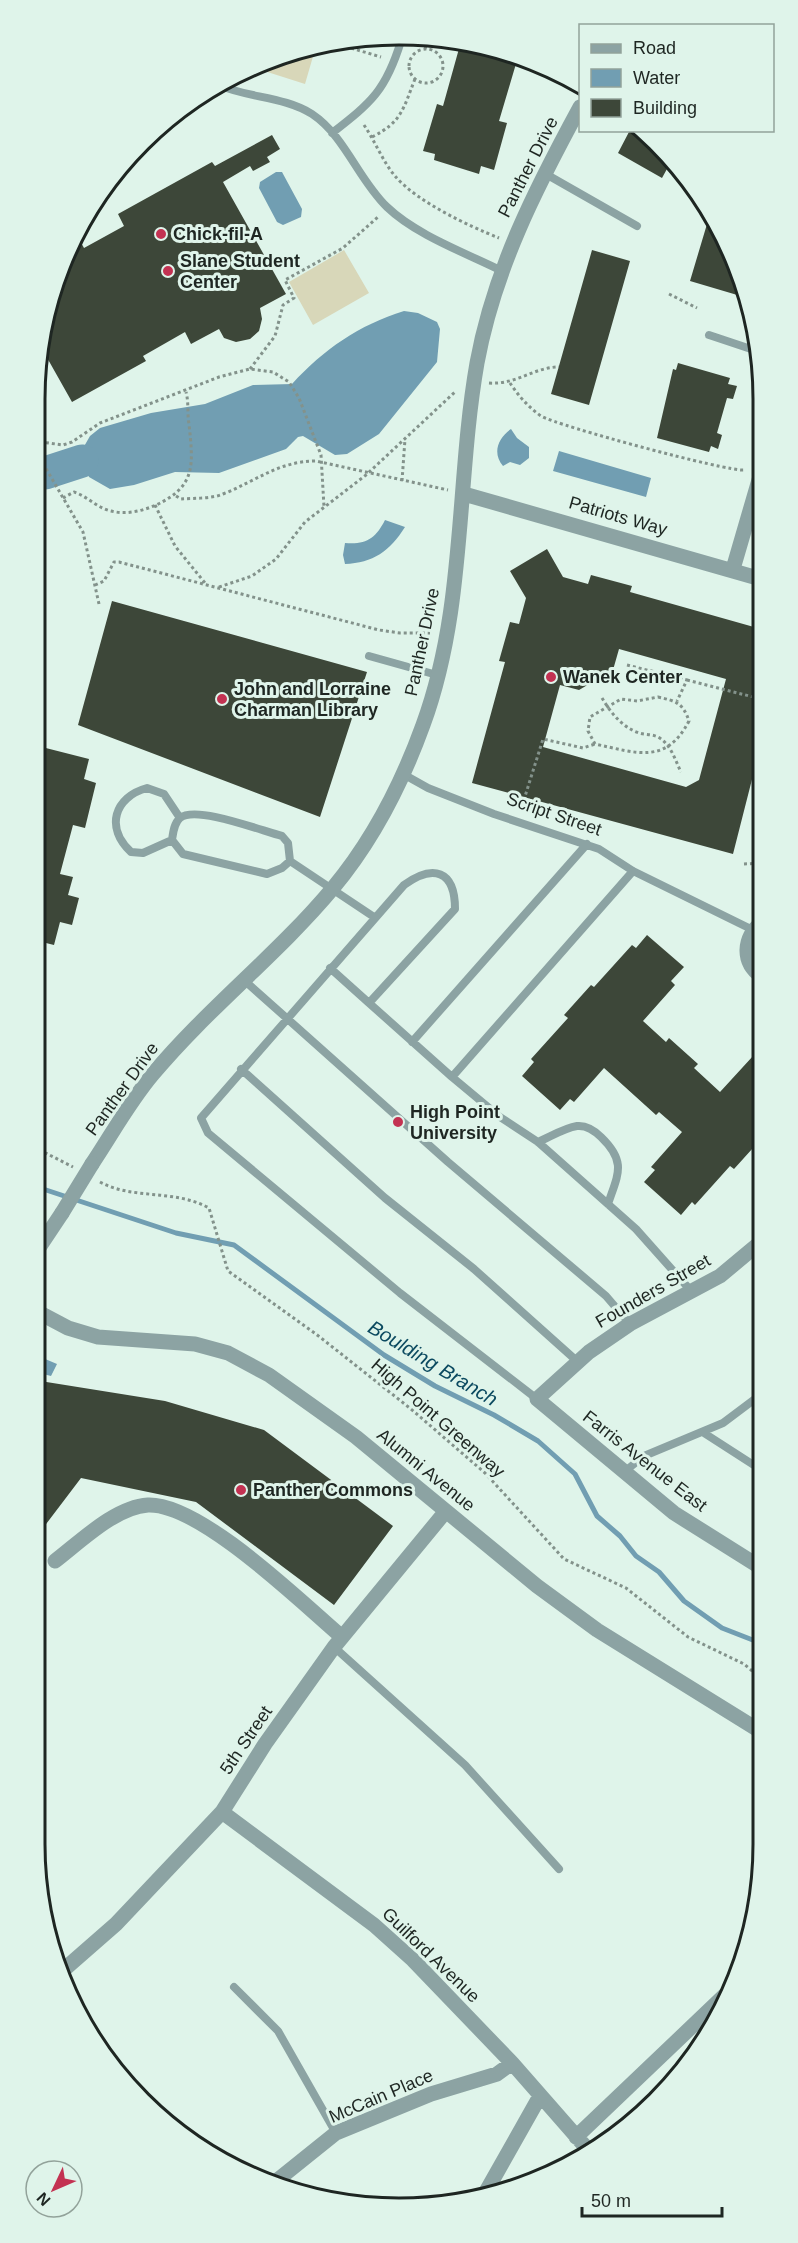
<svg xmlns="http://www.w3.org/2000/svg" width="798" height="2243" viewBox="0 0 798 2243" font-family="Helvetica,sans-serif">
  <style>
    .green { fill: #d8d7b9 }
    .water { fill: #719eb2 }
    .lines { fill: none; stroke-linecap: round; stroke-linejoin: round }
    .stream { stroke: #719eb2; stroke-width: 5 }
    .river { stroke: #719eb2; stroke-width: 33 }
    .building { fill: #3d4739; fill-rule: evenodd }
    .path { stroke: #83928b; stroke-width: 3; stroke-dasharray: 3 3; stroke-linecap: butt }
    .lane { stroke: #8ca3a3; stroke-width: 8 }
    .street { stroke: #8ca3a3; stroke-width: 15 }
    .street-bridge { stroke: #8ca3a3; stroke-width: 15 }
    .poi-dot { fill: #c33252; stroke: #dff4ea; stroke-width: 2 }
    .labels { text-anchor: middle; stroke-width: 6; stroke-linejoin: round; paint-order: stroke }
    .street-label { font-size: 18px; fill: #1e2622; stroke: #dff4ea }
    .poi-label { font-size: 18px; font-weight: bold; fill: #1e2622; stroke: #dff4ea; text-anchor: start }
    .water-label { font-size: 20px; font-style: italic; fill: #0c4a60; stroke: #dff4ea }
    .rim { fill: none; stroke: #1e2622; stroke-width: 3 }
  </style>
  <rect width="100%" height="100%" fill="#dff4ea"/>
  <path class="green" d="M 310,52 L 314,53 L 305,84 L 258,69 Z
    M 344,250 L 369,293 L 313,325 L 289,282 Z"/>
  <path class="water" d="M 276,172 L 282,172 L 302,209 L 301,217 L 283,225 L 277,222 L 259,188 L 260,182 Z
    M 404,311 L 418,313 L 437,322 L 440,329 L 437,362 L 379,434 L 347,454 L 335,455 L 303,436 L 298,437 L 286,449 L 219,473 L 175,472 L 134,485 L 110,489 L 89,477 L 82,461 L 82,450 L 90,436 L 100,428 L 151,413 L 205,404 L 253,385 L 292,384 C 324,349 359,325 404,311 Z
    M 511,429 L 517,438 L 529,447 L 529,458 L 520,465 L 510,462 L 503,466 C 492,453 498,438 511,429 Z
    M 559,451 L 651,478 L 646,497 L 553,471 Z
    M 40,467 L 47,478 L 35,501 L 35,468 Z
    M 385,520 L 405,527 C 390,551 373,563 345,564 L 343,555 L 345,543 C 366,545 376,538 385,520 Z
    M 38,1356 L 57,1364 L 51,1376 L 35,1372 L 35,1357 Z"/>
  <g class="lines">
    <path class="stream" d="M 34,1186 L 176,1233 L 234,1245 L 384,1355 L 435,1386 L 494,1415 L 538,1441 L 575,1474 L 597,1516 L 620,1536 L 636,1556 L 659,1572 L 684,1601 L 722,1628 L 763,1644"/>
    <path class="river" d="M 45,473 L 82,461"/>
  </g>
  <path class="building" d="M 460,45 L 493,47 L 518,57 L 499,121 L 507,123 L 494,170 L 481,166 L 479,174 L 434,160 L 435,154 L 423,151 L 437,104 L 443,106 Z
    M 630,130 L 639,130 L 673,158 L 662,178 L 618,153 Z
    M 272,135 L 280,149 L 267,157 L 270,162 L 253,171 L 250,166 L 223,182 L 286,294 L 260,308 L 262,319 L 259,331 L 250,339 L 236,342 L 224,338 L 219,329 L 191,344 L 185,332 L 143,356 L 146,361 L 72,402 L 41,347 L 47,305 L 79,239 L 84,248 L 124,226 L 118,214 L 212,162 L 215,166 Z
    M 710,214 L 726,238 L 744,297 L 690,281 Z
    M 592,250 L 630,261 L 589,405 L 551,394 Z
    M 678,363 L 730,378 L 728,384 L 737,386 L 733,399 L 727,398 L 717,433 L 722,435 L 718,449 L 711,446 L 709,452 L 657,438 L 673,369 L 676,370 Z
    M 547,549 L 563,577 L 588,584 L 591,575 L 632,586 L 630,592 L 761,629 L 761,744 L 733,854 L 472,783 L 505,662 L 499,661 L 510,622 L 519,624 L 526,598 L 510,571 ZM 619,649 L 726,679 L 699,780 L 686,787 L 543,747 L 560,685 L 579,690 L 613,670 Z
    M 112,601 L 367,672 L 320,817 L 78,725 Z
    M 34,745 L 89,759 L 84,779 L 96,783 L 85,828 L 73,825 L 60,874 L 73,877 L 68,895 L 79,898 L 72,925 L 60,922 L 54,945 L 34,940 Z
    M 647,935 L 684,967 L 671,981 L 675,985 L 643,1021 L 666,1042 L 669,1038 L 698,1064 L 694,1068 L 720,1092 L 753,1056 L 762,1063 L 762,1138 L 734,1169 L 730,1166 L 695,1205 L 692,1202 L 681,1215 L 644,1182 L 655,1170 L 651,1167 L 682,1132 L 659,1112 L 656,1115 L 604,1068 L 574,1102 L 570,1099 L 560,1110 L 522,1076 L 534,1062 L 531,1059 L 568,1018 L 564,1015 L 591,985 L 594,987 L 632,945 L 636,948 Z
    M 34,1380 L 165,1401 L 264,1430 L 393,1526 L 334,1605 L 196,1502 L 81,1478 L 34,1540 Z"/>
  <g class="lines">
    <path class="path" d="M 334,43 L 381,57
      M 425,49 L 427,43
      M409 66a17 17 0 1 1 34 0a17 17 0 1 1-34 0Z
      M 364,125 C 375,141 383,162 395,176 C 417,202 469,226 499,238
      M 372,137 C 402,122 403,109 415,79
      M 669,294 L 697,308
      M 250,369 L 275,336 L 283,305 L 294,298 L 285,280 L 343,248 L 379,216
      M 489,383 C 516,385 534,367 559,367
      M 510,383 C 518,395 528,407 541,416 C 558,426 729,472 744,470
      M 34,441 L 63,445 L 72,442 L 100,423 L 219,377 L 250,369 L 273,372 L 289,382 L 299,398 L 321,455 L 324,507
      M 34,448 L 83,532 L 99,604
      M 402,481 L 405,439
      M 176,496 L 181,499 C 194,498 211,499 223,494 C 256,481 279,461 316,461 L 448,490
      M 63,498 L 74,492 C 87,496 97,508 111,511 C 126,515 142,511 156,505 C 197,486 193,464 189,424 C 187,413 189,403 186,392
      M 155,505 L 175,546 L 205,583
      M 95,585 L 104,581 L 114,562 L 119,562 L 379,630 L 400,633 L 430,633
      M 219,587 L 252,576 L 276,559 L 305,522 L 366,475 L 456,391
      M 627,665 L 687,680 L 677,701
      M 687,680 L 761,699
      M 658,697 C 676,701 683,703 689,721 C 666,765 637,753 595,744 L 588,731 L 590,717 L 621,699 L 637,701 Z
      M 602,698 C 611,713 622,727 639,733 C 645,735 652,734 658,737 C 671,744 675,760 681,772
      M 522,806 L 543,739 L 583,748 L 595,744
      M 744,864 L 761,863
      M 34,1147 L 73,1167
      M 100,1182 C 133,1200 175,1189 209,1208 L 228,1271 L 316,1334 L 411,1409 L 485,1473 L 564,1559 L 626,1588 L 688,1637 L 744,1664 L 763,1680"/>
    <path class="lane" d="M 216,84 C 246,98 284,96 312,114 C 345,136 358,179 387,207 C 416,235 466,253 502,271
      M 332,133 C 372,102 386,90 401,41
      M 544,173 L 637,226
      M 709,335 L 760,352
      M 369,656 L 437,675
      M 403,774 L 428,788 L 494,814 L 599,849 L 633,871 L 753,930
      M 172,840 L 143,853 L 131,852 C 105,828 114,797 147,788 L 164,794 L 180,818
      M 290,861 L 288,843 L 282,836 C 262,831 196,805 180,818 C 174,823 173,833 172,840 L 183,854 L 267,874 L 282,868 L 290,861 L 374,917
      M 330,968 L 369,1003 L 455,909 C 455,870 433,864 404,885 L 201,1118 L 208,1133 L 400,1293 L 537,1399
      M 245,981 L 448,1162 L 606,1296 L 630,1324
      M 369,1003 L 452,1077 L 500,1117 L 538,1142 L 636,1229 L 692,1292
      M 412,1042 L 587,844
      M 241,1069 L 385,1198 L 474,1269 L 578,1362
      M 452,1077 L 633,871
      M 538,1142 C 550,1137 564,1128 577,1126 C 587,1125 595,1131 601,1137 C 627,1162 618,1174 608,1204
      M 704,1433 L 763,1471
      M 624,1472 L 644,1456 L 723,1423 L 763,1393
      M 334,1647 L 465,1765 L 559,1869
      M 234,1987 L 278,2031 L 336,2133"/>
    <path class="street" d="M 464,494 L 761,579
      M 733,569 L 761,473
      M 762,922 C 743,938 741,962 762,977
      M 92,1164 C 112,1134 130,1101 153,1074 C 208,1008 278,954 333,888 C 373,840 402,783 423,725 C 466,608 456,483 477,363 C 494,270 536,188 580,107
      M 762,1241 L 720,1276 L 630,1324 L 589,1352 L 537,1399 L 674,1513 L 763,1569
      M 34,1255 L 62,1213
      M 34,1310 L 68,1328 L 98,1337 L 195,1344 L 228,1353 L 269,1375 L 356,1437 L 537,1586 L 597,1630 L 763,1733
      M 55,1561 C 80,1542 115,1507 148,1505 C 200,1503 301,1602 342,1637
      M 222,1812 L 374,1925 L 413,1960 L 512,2063 L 590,2152
      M 60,1973 L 116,1924 L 222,1812 L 265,1744 L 334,1647 L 446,1511
      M 576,2137 L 725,1995
      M 275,2182 L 336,2133 L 431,2094 L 497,2074 L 512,2063
      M 483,2197 L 540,2096"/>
    <path class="street-bridge" d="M 62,1213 L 92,1164"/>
  </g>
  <g class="poi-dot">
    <circle cx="161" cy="234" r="6"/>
    <circle cx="168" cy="271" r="6"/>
    <circle cx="551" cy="677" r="6"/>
    <circle cx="222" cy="699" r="6"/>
    <circle cx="398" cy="1122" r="6"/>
    <circle cx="241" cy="1490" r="6"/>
  </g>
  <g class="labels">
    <g class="street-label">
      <text transform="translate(528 167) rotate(-63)" y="6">Panther Drive</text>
      <text transform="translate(618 516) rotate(16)" y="6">Patriots Way</text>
      <text transform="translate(422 642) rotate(-78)" y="6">Panther Drive</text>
      <text transform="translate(554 814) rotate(19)" y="6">Script Street</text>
      <text transform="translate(122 1089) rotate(-54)" y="6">Panther Drive</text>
      <text transform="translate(653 1291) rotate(-30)" y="6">Founders Street</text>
      <text transform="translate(438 1418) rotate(41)" y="6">High Point Greenway</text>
      <text transform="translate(645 1461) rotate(38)" y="6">Farris Avenue East</text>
      <text transform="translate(426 1470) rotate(39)" y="6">Alumni Avenue</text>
      <text transform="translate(246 1740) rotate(-56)" y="6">5th Street</text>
      <text transform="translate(431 1955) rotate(44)" y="6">Guilford Avenue</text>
      <text transform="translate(381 2096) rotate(-23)" y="6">McCain Place</text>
    </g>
    <g class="poi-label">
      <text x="173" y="240">Chick-fil-A</text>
      <text x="180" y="267">Slane Student<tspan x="180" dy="21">Center</tspan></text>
      <text x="563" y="683">Wanek Center</text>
      <text x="234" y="695">John and Lorraine<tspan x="234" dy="21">Charman Library</tspan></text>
      <text x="410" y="1118">High Point<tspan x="410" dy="21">University</tspan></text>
      <text x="253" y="1496">Panther Commons</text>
    </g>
    <g class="water-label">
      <text transform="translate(433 1363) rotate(31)" y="7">Boulding Branch</text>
    </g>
  </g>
  <path d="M0 0H798V2243H0ZM399 45H399A354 354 0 0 1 753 399V1844A354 354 0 0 1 399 2198H399A354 354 0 0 1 45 1844V399A354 354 0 0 1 399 45Z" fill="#dff4ea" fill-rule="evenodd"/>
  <path class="rim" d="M399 45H399A354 354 0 0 1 753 399V1844A354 354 0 0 1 399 2198H399A354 354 0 0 1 45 1844V399A354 354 0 0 1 399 45Z"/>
  <rect x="579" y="24" width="195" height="108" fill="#dff4ea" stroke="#92a29a" stroke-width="1.5"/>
  <rect x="591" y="44" width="30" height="9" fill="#8ca3a3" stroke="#92a29a" stroke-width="1.5"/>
  <text x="633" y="54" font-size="18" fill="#1e2622">Road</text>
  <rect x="591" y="69" width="30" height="18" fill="#719eb2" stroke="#92a29a" stroke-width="1.5"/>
  <text x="633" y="84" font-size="18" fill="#1e2622">Water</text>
  <rect x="591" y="99" width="30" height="18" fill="#3d4739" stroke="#92a29a" stroke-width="1.5"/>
  <text x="633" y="114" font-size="18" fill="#1e2622">Building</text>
  <g transform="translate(54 2189) rotate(226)"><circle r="28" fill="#dff4ea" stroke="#92a29a" stroke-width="1.5"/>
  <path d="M0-4.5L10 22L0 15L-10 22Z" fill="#c33252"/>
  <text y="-9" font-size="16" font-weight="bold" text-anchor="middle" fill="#1e2622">N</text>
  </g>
  <path d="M582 2207v9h140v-9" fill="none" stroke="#1e2622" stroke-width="3"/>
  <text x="591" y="2207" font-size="18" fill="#1e2622" stroke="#dff4ea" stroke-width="4.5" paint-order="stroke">50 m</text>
</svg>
